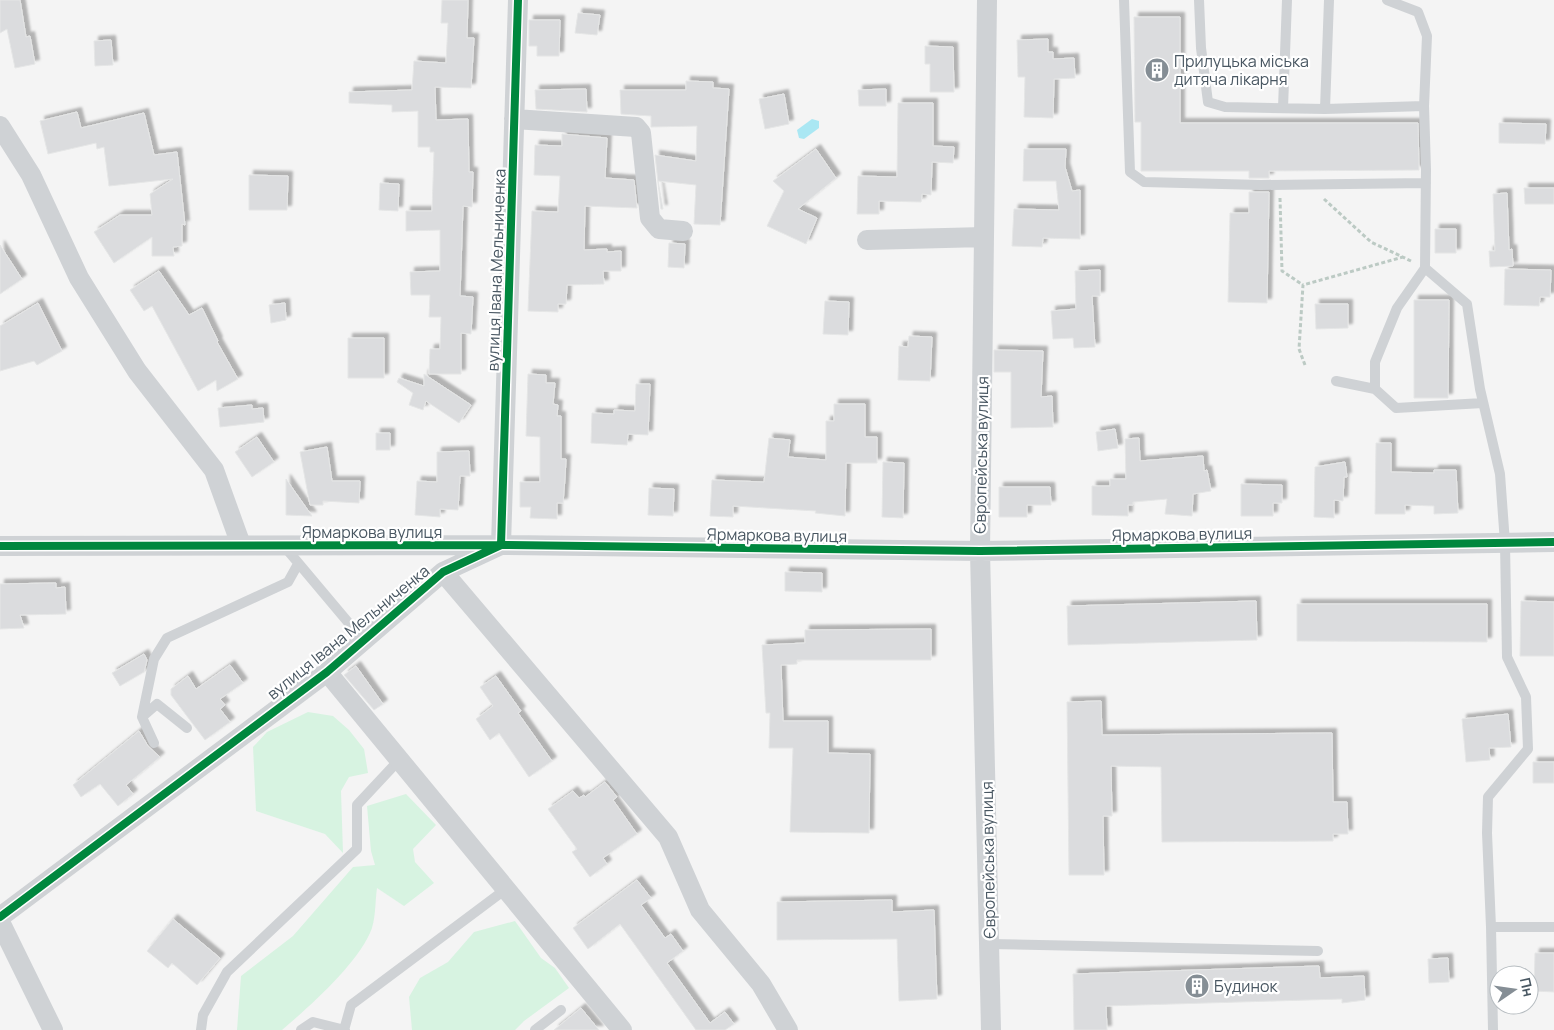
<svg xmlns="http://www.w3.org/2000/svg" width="1554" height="1030" viewBox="0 0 1554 1030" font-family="Manrope,sans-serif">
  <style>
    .green { fill: #d7f3e1 }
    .water { fill: #aae7f3 }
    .building { fill: #dbdcde; stroke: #e5e6e6; filter: url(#shadow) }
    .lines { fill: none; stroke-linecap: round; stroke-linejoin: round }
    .path { stroke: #bccac4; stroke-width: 3; stroke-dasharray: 4 2.5; stroke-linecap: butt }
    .service { stroke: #cfd2d5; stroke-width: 10 }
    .minor { stroke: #cfd2d5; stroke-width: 20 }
    .cycleway-casing { stroke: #fff; stroke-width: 11 }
    .cycleway { stroke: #00873e; stroke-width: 8 }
    .labels { text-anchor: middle; stroke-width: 4.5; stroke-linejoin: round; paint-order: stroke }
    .poi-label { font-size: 16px; fill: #495762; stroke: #fff; text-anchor: start }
    .street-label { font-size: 16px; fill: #495762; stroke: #fff }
  </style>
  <defs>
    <filter id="shadow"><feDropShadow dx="4.5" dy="-4.5" stdDeviation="1" flood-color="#0004"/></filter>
  </defs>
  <rect width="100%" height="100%" fill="#f4f4f4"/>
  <path class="green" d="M 308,712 L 333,716 L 349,730 L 364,749 L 368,773 L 349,777 L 341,791 L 343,853 L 325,834 L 256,811 L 253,747 L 267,732 Z
    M 406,794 L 436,825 L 413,849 L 415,862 L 434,883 L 404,906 L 377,888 C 375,901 376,921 370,933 C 355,966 310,1006 282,1030 L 237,1030 L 241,976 L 293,936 L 353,867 L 375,865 L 371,851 L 367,806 Z
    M 515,921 L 541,958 L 555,968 L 569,988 L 524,1021 L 515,1030 L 412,1030 L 409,997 L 420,978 L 448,962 L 474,932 Z"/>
  <path class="water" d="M 812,119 L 819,121 L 819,128 L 804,139 L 799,138 L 797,130 Z"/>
  <path class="building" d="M 0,0 L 20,0 L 26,37 L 30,36 L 35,64 L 15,68 L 7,29 L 0,33 Z
    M 442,0 L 468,0 L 467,38 L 474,38 L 471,88 L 435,87 L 436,120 L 468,119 L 469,172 L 473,172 L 472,207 L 463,206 L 460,296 L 473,297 L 471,334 L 461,333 L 461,374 L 429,374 L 430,349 L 440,349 L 441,317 L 429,317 L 430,295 L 411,295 L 410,272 L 440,271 L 440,230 L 406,231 L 406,211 L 432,211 L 434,152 L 430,152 L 430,147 L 418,147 L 418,111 L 392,112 L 392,105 L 349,103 L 349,92 L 412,90 L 414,61 L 446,63 L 448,23 L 441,23 Z
    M 578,13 L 600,15 L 597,35 L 575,33 Z
    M 1134,17 L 1180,17 L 1180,123 L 1418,123 L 1419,170 L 1269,171 L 1269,178 L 1249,178 L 1249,171 L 1141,171 L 1141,122 L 1135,122 Z
    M 529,20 L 560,20 L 559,56 L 537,56 L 537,46 L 529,46 Z
    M 1048,39 L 1048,52 L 1053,52 L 1053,59 L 1074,58 L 1075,78 L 1054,79 L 1053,118 L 1024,117 L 1025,77 L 1018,77 L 1017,40 Z
    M 111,40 L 113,65 L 95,66 L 94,41 Z
    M 925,46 L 953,47 L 954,92 L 930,92 L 930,64 L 925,64 Z
    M 686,81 L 713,82 L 713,88 L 729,89 L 720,225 L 694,224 L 696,185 L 658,181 L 663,209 L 661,209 L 655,155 L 696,161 L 697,126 L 651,127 L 651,116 L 621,114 L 620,90 L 686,90 Z
    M 586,89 L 587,112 L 536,109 L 535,90 Z
    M 886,89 L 886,106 L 859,106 L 858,90 Z
    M 784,94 L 789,124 L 765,129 L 759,99 Z
    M 898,103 L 933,103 L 933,146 L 954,147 L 953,163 L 932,162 L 931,195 L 922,194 L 921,202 L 879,201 L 879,214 L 857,214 L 858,176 L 897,177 Z
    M 77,112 L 81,128 L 144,113 L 154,155 L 177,152 L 185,225 L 182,224 L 182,246 L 173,247 L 174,256 L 152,256 L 152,237 L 114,263 L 94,232 L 120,215 L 152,215 L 150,194 L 173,179 L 109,186 L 104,147 L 97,149 L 96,143 L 48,154 L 40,121 Z
    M 1499,123 L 1546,124 L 1545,144 L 1499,143 Z
    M 562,134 L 607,138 L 605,178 L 634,180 L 637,208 L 585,206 L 584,250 L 607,249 L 607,252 L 621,251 L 621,271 L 603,271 L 604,284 L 567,285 L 566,304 L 558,304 L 558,312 L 528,311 L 532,211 L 558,212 L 560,176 L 534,175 L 535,145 L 562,146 Z
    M 816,149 L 836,178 L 798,209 L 817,218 L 806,244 L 767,226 L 784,191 L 773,181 Z
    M 1024,149 L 1066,149 L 1065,167 L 1072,191 L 1080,190 L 1080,239 L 1043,238 L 1042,247 L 1012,246 L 1014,209 L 1059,210 L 1056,181 L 1023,181 Z
    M 249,175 L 288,176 L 287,210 L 249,210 Z
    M 380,183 L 399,184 L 398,211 L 379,210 Z
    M 1524,188 L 1554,188 L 1554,204 L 1525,204 Z
    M 1249,192 L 1269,192 L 1267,303 L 1228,302 L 1230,213 L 1249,213 Z
    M 1507,193 L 1509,250 L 1512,249 L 1513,266 L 1490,267 L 1489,251 L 1495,251 L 1493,194 Z
    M 1435,229 L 1456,229 L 1456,253 L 1435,253 Z
    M 669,243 L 685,244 L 684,268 L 668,267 Z
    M 0,245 L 22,279 L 0,294 Z
    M 1505,269 L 1551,270 L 1550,297 L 1540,297 L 1539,306 L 1504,305 Z
    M 1100,270 L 1100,296 L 1092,296 L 1095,347 L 1074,348 L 1073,338 L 1053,339 L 1051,311 L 1076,309 L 1075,271 Z
    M 159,271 L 189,315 L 202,308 L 218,341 L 217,342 L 238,379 L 217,391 L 216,380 L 198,391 L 152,306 L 144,311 L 130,290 Z
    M 1414,300 L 1449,300 L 1448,398 L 1414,398 Z
    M 825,301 L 849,302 L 848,335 L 823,334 Z
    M 38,303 L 62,351 L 37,365 L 34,361 L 0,371 L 0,326 Z
    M 285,303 L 286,320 L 271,323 L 269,305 Z
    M 1315,304 L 1348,304 L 1348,328 L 1316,329 Z
    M 909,336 L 932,337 L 930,381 L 898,380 L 899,346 L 908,347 Z
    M 348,338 L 384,338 L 384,378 L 348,378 Z
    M 994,350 L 1043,351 L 1041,397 L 1052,396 L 1053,427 L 1011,428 L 1011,372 L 994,372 Z
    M 424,374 L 471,405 L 459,423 L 426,401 L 423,410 L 409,405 L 413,393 L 397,382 L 399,378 L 424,386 Z
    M 528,374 L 546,375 L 546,383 L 555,383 L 553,404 L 558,405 L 557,416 L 561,416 L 561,459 L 566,459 L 565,478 L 563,503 L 557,503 L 557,519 L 530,518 L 531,507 L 520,507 L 520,482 L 540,482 L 540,437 L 526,436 Z
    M 636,384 L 650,384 L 648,435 L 628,434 L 627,445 L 591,443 L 592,413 L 614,414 L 614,410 L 635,411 Z
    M 834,404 L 865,404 L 865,437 L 877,437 L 877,463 L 846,463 L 845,516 L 815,513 L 816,511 L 733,506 L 733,517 L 710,516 L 712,480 L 764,482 L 769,438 L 790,440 L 788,457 L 826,460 L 826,421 L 834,421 Z
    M 252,405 L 252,409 L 263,408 L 264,422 L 220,427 L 218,408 Z
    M 1115,429 L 1118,448 L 1098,451 L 1096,432 Z
    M 376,433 L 390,433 L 390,450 L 376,450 Z
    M 257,437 L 274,462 L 252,477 L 235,452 Z
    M 1139,438 L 1140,461 L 1203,456 L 1204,471 L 1207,470 L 1211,491 L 1193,494 L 1192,516 L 1165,514 L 1167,499 L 1133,502 L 1133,505 L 1128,505 L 1128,516 L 1092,515 L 1092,486 L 1110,486 L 1110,479 L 1126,479 L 1125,439 Z
    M 1376,443 L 1391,443 L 1391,472 L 1434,473 L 1434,470 L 1456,470 L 1458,513 L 1434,514 L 1434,506 L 1405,505 L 1405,514 L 1375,514 Z
    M 327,447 L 332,481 L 360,481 L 359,503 L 323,501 L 323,505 L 310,505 L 300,452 Z
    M 469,451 L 470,476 L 460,476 L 458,510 L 440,509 L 440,517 L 415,515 L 417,481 L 437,482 L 437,452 Z
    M 883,462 L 904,463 L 903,518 L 882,517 Z
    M 1345,462 L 1347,477 L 1344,477 L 1343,501 L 1334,500 L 1334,518 L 1314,517 L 1315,467 Z
    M 286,479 L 312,516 L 286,515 Z
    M 1241,484 L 1282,485 L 1282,503 L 1273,503 L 1273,516 L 1241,516 Z
    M 999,487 L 1050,487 L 1051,505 L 1027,505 L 1027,517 L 999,517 Z
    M 649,488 L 674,489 L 673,516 L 648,515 Z
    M 785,572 L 822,573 L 822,592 L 785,591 Z
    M 56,583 L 56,588 L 65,587 L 66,614 L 20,615 L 24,628 L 0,629 L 0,584 Z
    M 1256,601 L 1257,640 L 1068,645 L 1067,606 Z
    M 1521,601 L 1554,602 L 1554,656 L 1520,656 Z
    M 1297,604 L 1487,604 L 1487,642 L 1297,641 Z
    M 931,629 L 931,660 L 797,660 L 797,664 L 781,665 L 783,721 L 828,721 L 828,753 L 870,754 L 869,833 L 790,832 L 793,748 L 769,748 L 770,713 L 766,713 L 762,645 L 805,643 L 805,630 Z
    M 144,654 L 147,660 L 144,672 L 120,686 L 112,673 Z
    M 230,665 L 243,683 L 220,699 L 225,705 L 220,709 L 230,722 L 205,740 L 171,695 L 171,689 L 188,676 L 196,689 Z
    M 356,666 L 383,704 L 374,710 L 344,675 Z
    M 496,676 L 521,711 L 518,713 L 552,761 L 529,777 L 499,733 L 490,740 L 476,719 L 493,706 L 480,687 Z
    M 1101,701 L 1102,735 L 1332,733 L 1333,802 L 1347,802 L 1348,834 L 1333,834 L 1333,841 L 1162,842 L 1161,767 L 1111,766 L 1112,816 L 1103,816 L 1104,875 L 1069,875 L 1067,702 Z
    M 1508,714 L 1511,747 L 1489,748 L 1490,760 L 1466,762 L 1462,719 Z
    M 139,731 L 148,746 L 160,757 L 126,785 L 133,794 L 118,806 L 100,784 L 81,797 L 73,785 Z
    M 1533,762 L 1554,762 L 1554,783 L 1533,783 Z
    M 605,782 L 617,797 L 613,800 L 637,834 L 603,858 L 607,864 L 590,877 L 572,852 L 577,849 L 548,809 L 573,791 L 579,798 L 584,795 L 585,797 Z
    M 637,880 L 651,898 L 641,905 L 665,938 L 671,934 L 683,951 L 667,963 L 710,1023 L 725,1012 L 734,1024 L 725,1030 L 696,1030 L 620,924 L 588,949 L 573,928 Z
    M 892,900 L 892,912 L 934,910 L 937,999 L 899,1001 L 897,939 L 777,940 L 777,902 Z
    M 173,919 L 220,958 L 197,985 L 172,963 L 168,968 L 147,951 Z
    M 1535,953 L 1554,953 L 1554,992 L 1534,991 Z
    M 1448,958 L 1449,982 L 1429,983 L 1428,959 Z
    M 1319,966 L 1320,978 L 1364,976 L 1365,1000 L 1342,1003 L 1342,999 L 1106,1006 L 1107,1030 L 1074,1030 L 1073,974 Z
    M 581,1008 L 599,1030 L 554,1030 Z"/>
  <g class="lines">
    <path class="path" d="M 1280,198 L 1282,271 L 1303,285
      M 1324,199 L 1371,242 L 1411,261
      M 1305,365 L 1299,349 L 1303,285 L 1403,257"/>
    <path class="service" d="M 1124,0 L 1130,172 L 1144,182 L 1261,185 L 1426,183
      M 1199,0 L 1201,48 L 1208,102 L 1225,107 L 1325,109 L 1424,106
      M 1387,0 L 1418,12 L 1427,36 L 1424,106 L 1426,170 L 1425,268 L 1467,304 L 1480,389 L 1500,474 L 1505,543 L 1507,657 L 1526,697 L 1528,749 L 1488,797 L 1487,833 L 1491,927
      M 1283,108 L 1287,0
      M 1325,109 L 1329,0
      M 1425,268 L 1397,308 L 1375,362 L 1375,389 L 1396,408 L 1483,403
      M 1336,381 L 1375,389
      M 284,546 L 363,640
      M 142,717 L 157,704 L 187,728
      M 154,743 L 142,717 L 154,659 L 167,638 L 288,582 L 298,564
      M 990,944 L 1318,951
      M 201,1030 L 203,1015 L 227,972 L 357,849 L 357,805 L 399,760
      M 301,1030 L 313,1022 L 345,1030
      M 344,1030 L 351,1005 L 506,889
      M 535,1030 L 561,1010
      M 1493,1030 L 1491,927 L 1554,927"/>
    <path class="minor" d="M 987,0 L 980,551 L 991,1030
      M 514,119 L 636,127 L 641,133 L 650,218 L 659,229 L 683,231
      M 0,126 L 31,175 L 79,278 L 137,371 L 214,470 L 241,545
      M 867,240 L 984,237
      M 0,546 L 501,545 L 980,551 L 1554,542
      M 443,572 L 668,837 L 700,910 L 761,984 L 788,1030
      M 327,672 L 622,1030
      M 0,917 L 327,672 L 443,572 L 501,545 L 518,0
      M 0,922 L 53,1030"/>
    <defs>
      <path id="cycleway" d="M 0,546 L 501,545 L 980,551 L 1554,542
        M 0,917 L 327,672 L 443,572 L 501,545 L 518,0"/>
    </defs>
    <use href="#cycleway" class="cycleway-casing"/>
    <use href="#cycleway" class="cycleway"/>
  </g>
  <defs>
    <symbol id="building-disc" viewBox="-11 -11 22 22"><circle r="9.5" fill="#858e95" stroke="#fff"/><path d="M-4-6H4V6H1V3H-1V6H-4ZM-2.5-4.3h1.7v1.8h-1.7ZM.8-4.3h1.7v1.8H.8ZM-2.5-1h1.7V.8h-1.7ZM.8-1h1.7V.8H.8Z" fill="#fff"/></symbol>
  </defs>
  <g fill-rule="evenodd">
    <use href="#building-disc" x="1143" y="56" width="28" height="28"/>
    <use href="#building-disc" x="1183" y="972" width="28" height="28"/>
  </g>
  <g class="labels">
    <g class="poi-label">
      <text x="1174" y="67">Прилуцька міська<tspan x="1174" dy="18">дитяча лікарня</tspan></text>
      <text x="1214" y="992">Будинок</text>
    </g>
    <g class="street-label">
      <text transform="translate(496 270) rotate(-88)" y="6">вулиця Івана Мельниченка</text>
      <text transform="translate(981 455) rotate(-89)" y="6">Європейська вулиця</text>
      <text x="372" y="538">Ярмаркова вулиця</text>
      <text transform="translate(1182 534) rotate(-1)" y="6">Ярмаркова вулиця</text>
      <text transform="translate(777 535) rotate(1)" y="6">Ярмаркова вулиця</text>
      <text transform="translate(348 632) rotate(-39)" y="6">вулиця Івана Мельниченка</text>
      <text transform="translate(988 860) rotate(-91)" y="6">Європейська вулиця</text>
    </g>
  </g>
  <g transform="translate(1514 990) rotate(77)"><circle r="24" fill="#ffffff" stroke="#b6bcc0"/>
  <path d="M0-4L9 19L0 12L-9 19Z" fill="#858e95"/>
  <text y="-8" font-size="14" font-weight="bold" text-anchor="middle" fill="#495762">Пн</text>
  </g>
</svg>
